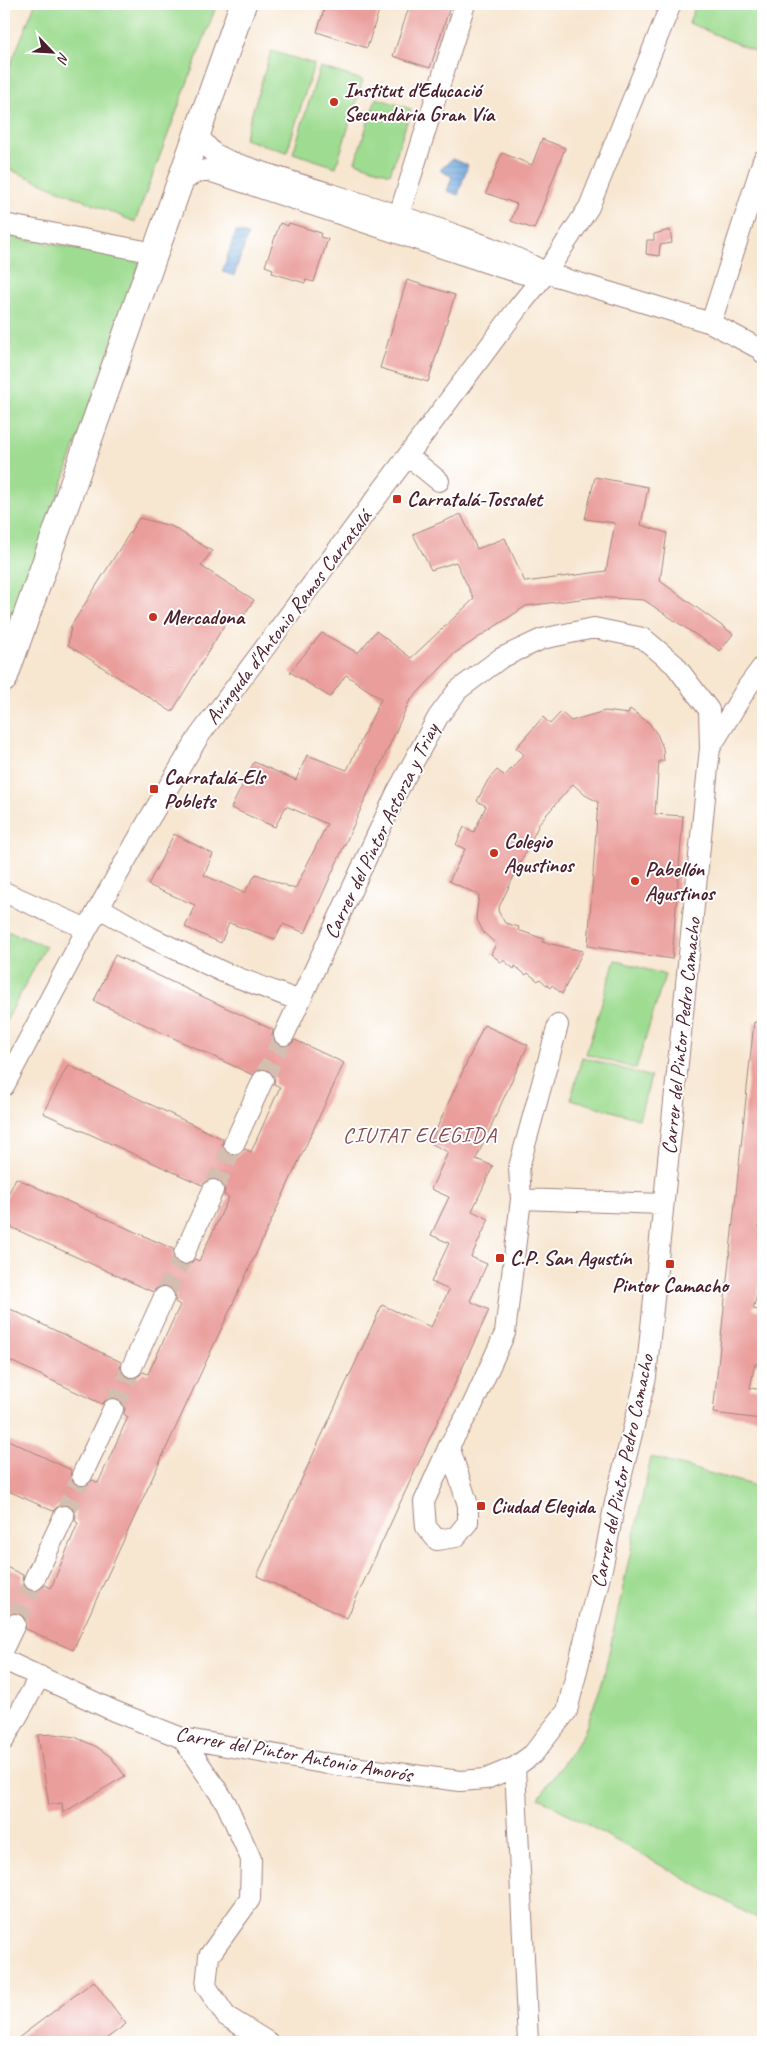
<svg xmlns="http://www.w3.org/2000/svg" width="767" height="2046" viewBox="0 0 767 2046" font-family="Caveat,sans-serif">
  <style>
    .green { fill: #9edc91; stroke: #747e5e }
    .water { fill: url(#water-rules); stroke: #5b6284 }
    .building { fill: #ea9e9b }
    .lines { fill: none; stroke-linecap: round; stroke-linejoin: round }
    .minor-tunnel { stroke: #d4beaf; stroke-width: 20; stroke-dasharray: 20 10; stroke-linecap: butt }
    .minor-casing { stroke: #a0827e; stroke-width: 22 }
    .major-casing { stroke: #a0827e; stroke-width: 28 }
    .minor { stroke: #fff; stroke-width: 20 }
    .major { stroke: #fff; stroke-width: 26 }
    .poi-dot { fill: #c8321e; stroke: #fff; stroke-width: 2 }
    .labels { text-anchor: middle; stroke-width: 4; stroke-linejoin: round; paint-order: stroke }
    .poi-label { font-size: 21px; font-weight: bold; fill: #4a1f2b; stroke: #fff; text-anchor: start }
    .street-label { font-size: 21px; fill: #4a1f2b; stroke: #fff }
    .neighbourhood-label { font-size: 22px; letter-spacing: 1px; fill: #824b52; stroke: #fff }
  </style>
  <defs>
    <pattern id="water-rules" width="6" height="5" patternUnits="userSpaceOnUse" patternTransform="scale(1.25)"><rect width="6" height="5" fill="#6ca6dc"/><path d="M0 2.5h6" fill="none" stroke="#5b87b3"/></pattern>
  </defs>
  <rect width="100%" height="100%" fill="#fff"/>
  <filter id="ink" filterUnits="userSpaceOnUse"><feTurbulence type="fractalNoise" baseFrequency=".02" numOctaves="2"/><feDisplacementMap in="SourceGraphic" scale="10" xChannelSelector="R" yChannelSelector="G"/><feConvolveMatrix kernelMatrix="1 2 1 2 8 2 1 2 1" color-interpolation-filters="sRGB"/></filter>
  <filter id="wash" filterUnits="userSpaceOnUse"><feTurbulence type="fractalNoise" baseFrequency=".0096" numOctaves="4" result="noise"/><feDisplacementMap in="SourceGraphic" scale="20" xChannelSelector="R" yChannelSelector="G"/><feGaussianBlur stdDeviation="1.12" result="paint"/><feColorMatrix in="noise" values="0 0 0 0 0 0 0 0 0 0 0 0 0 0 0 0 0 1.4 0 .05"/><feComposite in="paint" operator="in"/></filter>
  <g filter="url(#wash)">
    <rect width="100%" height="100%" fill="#f7e6d0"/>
    <path class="green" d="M 35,4 L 217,4 L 135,222 L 4,167 L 4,81 Z
      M 696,4 L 763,4 L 763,55 L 689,23 Z
      M 271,51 L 314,64 L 287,152 L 244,139 Z
      M 320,67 L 363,80 L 336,167 L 293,153 Z
      M 376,98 L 411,109 L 390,174 L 355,162 Z
      M 4,236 L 141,259 L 4,649 Z
      M 4,930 L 46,946 L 4,1025 Z
      M 615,960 L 665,975 L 636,1069 L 586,1054 Z
      M 582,1057 L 651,1077 L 639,1119 L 571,1099 Z
      M 651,1457 L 763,1488 L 763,1922 L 539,1798 L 584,1733 L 603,1680 Z"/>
    <path class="water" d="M 452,159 L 468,165 L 458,195 L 447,191 L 452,177 L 440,170 Z
      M 236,231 L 248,235 L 234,276 L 222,272 Z"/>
    <g id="blocks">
      <path class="building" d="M 326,4 L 381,4 L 367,48 L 317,32 Z
        M 410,4 L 451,4 L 430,68 L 393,56 Z
        M 542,139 L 565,148 L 534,229 L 511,221 L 517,204 L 486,193 L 502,153 L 532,165 Z
        M 280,223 L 288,226 L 289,223 L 302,227 L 321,233 L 320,237 L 328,239 L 314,282 L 306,280 L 305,283 L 272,273 L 273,269 L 265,266 Z
        M 670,230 L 672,243 L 660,245 L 659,256 L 646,254 L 647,240 L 654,240 L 654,234 Z
        M 407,280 L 455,295 L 428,382 L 380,368 Z
        M 595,477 L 648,487 L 641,525 L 667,533 L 660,581 L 733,634 L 720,651 L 644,600 L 596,597 L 526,606 L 455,653 L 409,702 L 305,933 L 283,924 L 275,939 L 229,923 L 221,943 L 185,927 L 195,905 L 148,885 L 174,834 L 213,854 L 204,875 L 244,893 L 256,874 L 295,889 L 327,824 L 286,806 L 275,827 L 231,808 L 254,762 L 296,780 L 307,755 L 347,770 L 381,699 L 346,675 L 330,697 L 290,672 L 322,633 L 358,653 L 376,631 L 411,658 L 474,599 L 456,562 L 431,570 L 413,534 L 461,514 L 477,549 L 505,538 L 525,582 L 606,571 L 615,523 L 585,519 Z
        M 139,518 L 171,526 L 212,551 L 201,566 L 254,600 L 240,621 L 231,614 L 172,712 L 68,645 L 71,626 Z
        M 630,709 L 649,723 L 657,734 L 663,748 L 664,761 L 659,761 L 655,814 L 683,816 L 672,959 L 588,946 L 598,802 L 585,795 L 573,784 L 540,822 L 500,905 L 498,911 L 505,923 L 519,927 L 518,930 L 544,939 L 542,942 L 583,951 L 562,994 L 552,985 L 550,988 L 540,979 L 538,981 L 528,973 L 526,975 L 515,966 L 514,969 L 503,960 L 502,963 L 491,954 L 496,944 L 483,932 L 476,917 L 479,895 L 449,881 L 465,849 L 456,845 L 464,827 L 474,832 L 486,806 L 477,801 L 488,780 L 497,770 L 505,776 L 524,754 L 516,748 L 543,717 L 550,724 L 561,712 L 571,721 L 605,711 L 628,714 Z
        M 115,955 L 273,1030 L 272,1036 L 274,1041 L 279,1046 L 290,1045 L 295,1040 L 344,1063 L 73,1650 L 26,1629 L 25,1618 L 20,1613 L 9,1614 L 4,1619 L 4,1566 L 23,1575 L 22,1581 L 29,1590 L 35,1592 L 45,1585 L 51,1588 L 78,1523 L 75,1521 L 76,1515 L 74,1510 L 69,1505 L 58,1506 L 53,1511 L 4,1489 L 4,1438 L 71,1470 L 70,1476 L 73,1482 L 77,1486 L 83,1487 L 93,1480 L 98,1483 L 128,1417 L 124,1414 L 125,1408 L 118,1399 L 112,1397 L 106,1400 L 102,1404 L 4,1358 L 4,1306 L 121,1362 L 120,1368 L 122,1373 L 127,1378 L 133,1379 L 138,1377 L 143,1372 L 148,1374 L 180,1305 L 175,1302 L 176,1295 L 169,1286 L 162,1285 L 157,1288 L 153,1292 L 4,1224 L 4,1203 L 16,1178 L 173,1249 L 174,1260 L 180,1265 L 190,1264 L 195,1259 L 199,1261 L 229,1197 L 224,1195 L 225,1188 L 222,1183 L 217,1179 L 211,1178 L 202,1185 L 43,1113 L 68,1065 L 223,1139 L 222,1145 L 224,1150 L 230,1155 L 236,1156 L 245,1149 L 251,1152 L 280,1087 L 274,1084 L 275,1078 L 268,1069 L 261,1068 L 253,1075 L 94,1001 Z
        M 754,1022 L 763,1023 L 763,1205 L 759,1228 L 763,1229 L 763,1285 L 760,1285 L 753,1309 L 763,1311 L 763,1332 L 760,1364 L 755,1364 L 750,1388 L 763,1390 L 761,1419 L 713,1413 Z
        M 484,1025 L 528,1045 L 476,1159 L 493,1166 L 472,1211 L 489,1219 L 471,1257 L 487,1264 L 470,1301 L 489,1310 L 347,1618 L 257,1576 L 382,1305 L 431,1327 L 449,1290 L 431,1282 L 449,1243 L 431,1235 L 449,1197 L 431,1189 L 448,1152 L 430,1143 Z
        M 53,1734 L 75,1737 L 97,1747 L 111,1757 L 125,1776 L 63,1813 L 62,1803 L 49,1805 L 38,1735 Z
        M 94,1981 L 126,2024 L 102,2042 L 13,2042 Z"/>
    </g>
  </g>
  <g filter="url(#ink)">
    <use href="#blocks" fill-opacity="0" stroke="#a0827e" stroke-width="1"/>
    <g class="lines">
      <path class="minor-tunnel" d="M 263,1080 L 284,1035
        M 213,1190 L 234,1144
        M 164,1297 L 184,1254
        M 113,1409 L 132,1367
        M 64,1516 L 82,1475
        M 15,1624 L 34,1580"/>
      <defs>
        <path id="minor" d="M 198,136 L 213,153 L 229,161 C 301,186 375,206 448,232 C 481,244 515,255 546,273 L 711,323 L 760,349 L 763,353
          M 181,182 L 195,173 L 206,170 L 503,268 L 524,274 L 539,274
          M 399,215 L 465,4
          M 4,224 L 155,253
          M 711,323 L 763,160
          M 408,456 L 439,481
          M 710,748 L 748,686 L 763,666
          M 4,892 L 87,929
          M 284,1035 L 300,1001
          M 4,1086 L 87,929 L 148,821 L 199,736 L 517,309 L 546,273 L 589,207 L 671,4
          M 234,1144 L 263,1080
          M 521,1199 L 663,1204
          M 184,1254 L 213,1190
          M 132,1367 L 164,1297
          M 449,1446 L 468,1505 L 468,1522 L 456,1537 L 437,1540 L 426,1527 L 424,1502 L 449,1446 L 472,1406 L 505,1333 L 521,1199 L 519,1167 L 558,1025
          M 82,1475 L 113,1409
          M 34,1580 L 64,1516
          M 4,1647 L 15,1624
          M 4,1660 L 114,1711 L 182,1738 L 322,1763 L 460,1781 L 486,1779 L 515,1767 L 533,1754 L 551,1731 L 567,1711 L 604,1560 L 615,1502 L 646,1377 L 710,748 L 709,710 L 675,665 L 643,638 L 594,628 L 542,639 L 501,658 L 458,690 L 438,717 L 397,792 L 300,1001 L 223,972 L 150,937 L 100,908
          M 182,1738 L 226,1803 L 251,1859 L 250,1899 L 209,1956 L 206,1986 L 226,2016 L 268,2042
          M 4,1740 L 40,1676
          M 515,1767 L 528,2042"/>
        <path id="major" d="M 4,679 L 243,4"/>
      </defs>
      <use href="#minor" class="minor-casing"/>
      <use href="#major" class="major-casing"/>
      <use href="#minor" class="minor"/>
      <use href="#major" class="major"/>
    </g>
  </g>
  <g class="poi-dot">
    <circle cx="334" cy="102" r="5"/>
    <rect x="392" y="494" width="10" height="10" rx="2.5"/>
    <circle cx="153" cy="617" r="5"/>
    <rect x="149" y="784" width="10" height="10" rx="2.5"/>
    <circle cx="494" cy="853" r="5"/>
    <circle cx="635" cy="881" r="5"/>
    <rect x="495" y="1253" width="10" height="10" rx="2.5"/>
    <rect x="665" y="1259" width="10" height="10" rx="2.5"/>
    <rect x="476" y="1501" width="10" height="10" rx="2.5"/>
  </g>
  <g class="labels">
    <g class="poi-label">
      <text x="344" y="97">Institut d'Educació<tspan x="344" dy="24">Secundària Gran Vía</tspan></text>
      <text x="407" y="506">Carratalá-Tossalet</text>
      <text x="163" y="624">Mercadona</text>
      <text x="164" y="784">Carratalá-Els<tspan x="164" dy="24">Poblets</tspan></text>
      <text x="504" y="848">Colegio<tspan x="504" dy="24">Agustinos</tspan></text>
      <text x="645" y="876">Pabellón<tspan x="645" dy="24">Agustinos</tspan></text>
      <text x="510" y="1265">C.P. San Agustín</text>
      <text x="670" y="1292" text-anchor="middle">Pintor Camacho</text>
      <text x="491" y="1513">Ciudad Elegida</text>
    </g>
    <g class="street-label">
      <text transform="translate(288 617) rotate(-53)" y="7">Avinguda d'Antonio Ramos Carratalá</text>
      <text transform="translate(381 831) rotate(-64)" y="7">Carrer del Pintor Astorza y Triay</text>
      <text transform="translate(681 1036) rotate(-84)" y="7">Carrer del Pintor Pedro Camacho</text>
      <text transform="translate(622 1471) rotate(-78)" y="7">Carrer del Pintor Pedro Camacho</text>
      <text transform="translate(294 1754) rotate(10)" y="7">Carrer del Pintor Antonio Amorós</text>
    </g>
    <g class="neighbourhood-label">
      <text x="420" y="1142">CIUTAT ELEGIDA</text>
    </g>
  </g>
  <rect width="767" height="2046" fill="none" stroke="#fff" stroke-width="20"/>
  <g transform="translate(52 52) rotate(115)" stroke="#ffffff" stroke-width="4" paint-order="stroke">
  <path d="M0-4L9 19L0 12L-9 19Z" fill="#4a1f2b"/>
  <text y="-8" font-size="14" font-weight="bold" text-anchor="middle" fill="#4a1f2b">N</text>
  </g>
</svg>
